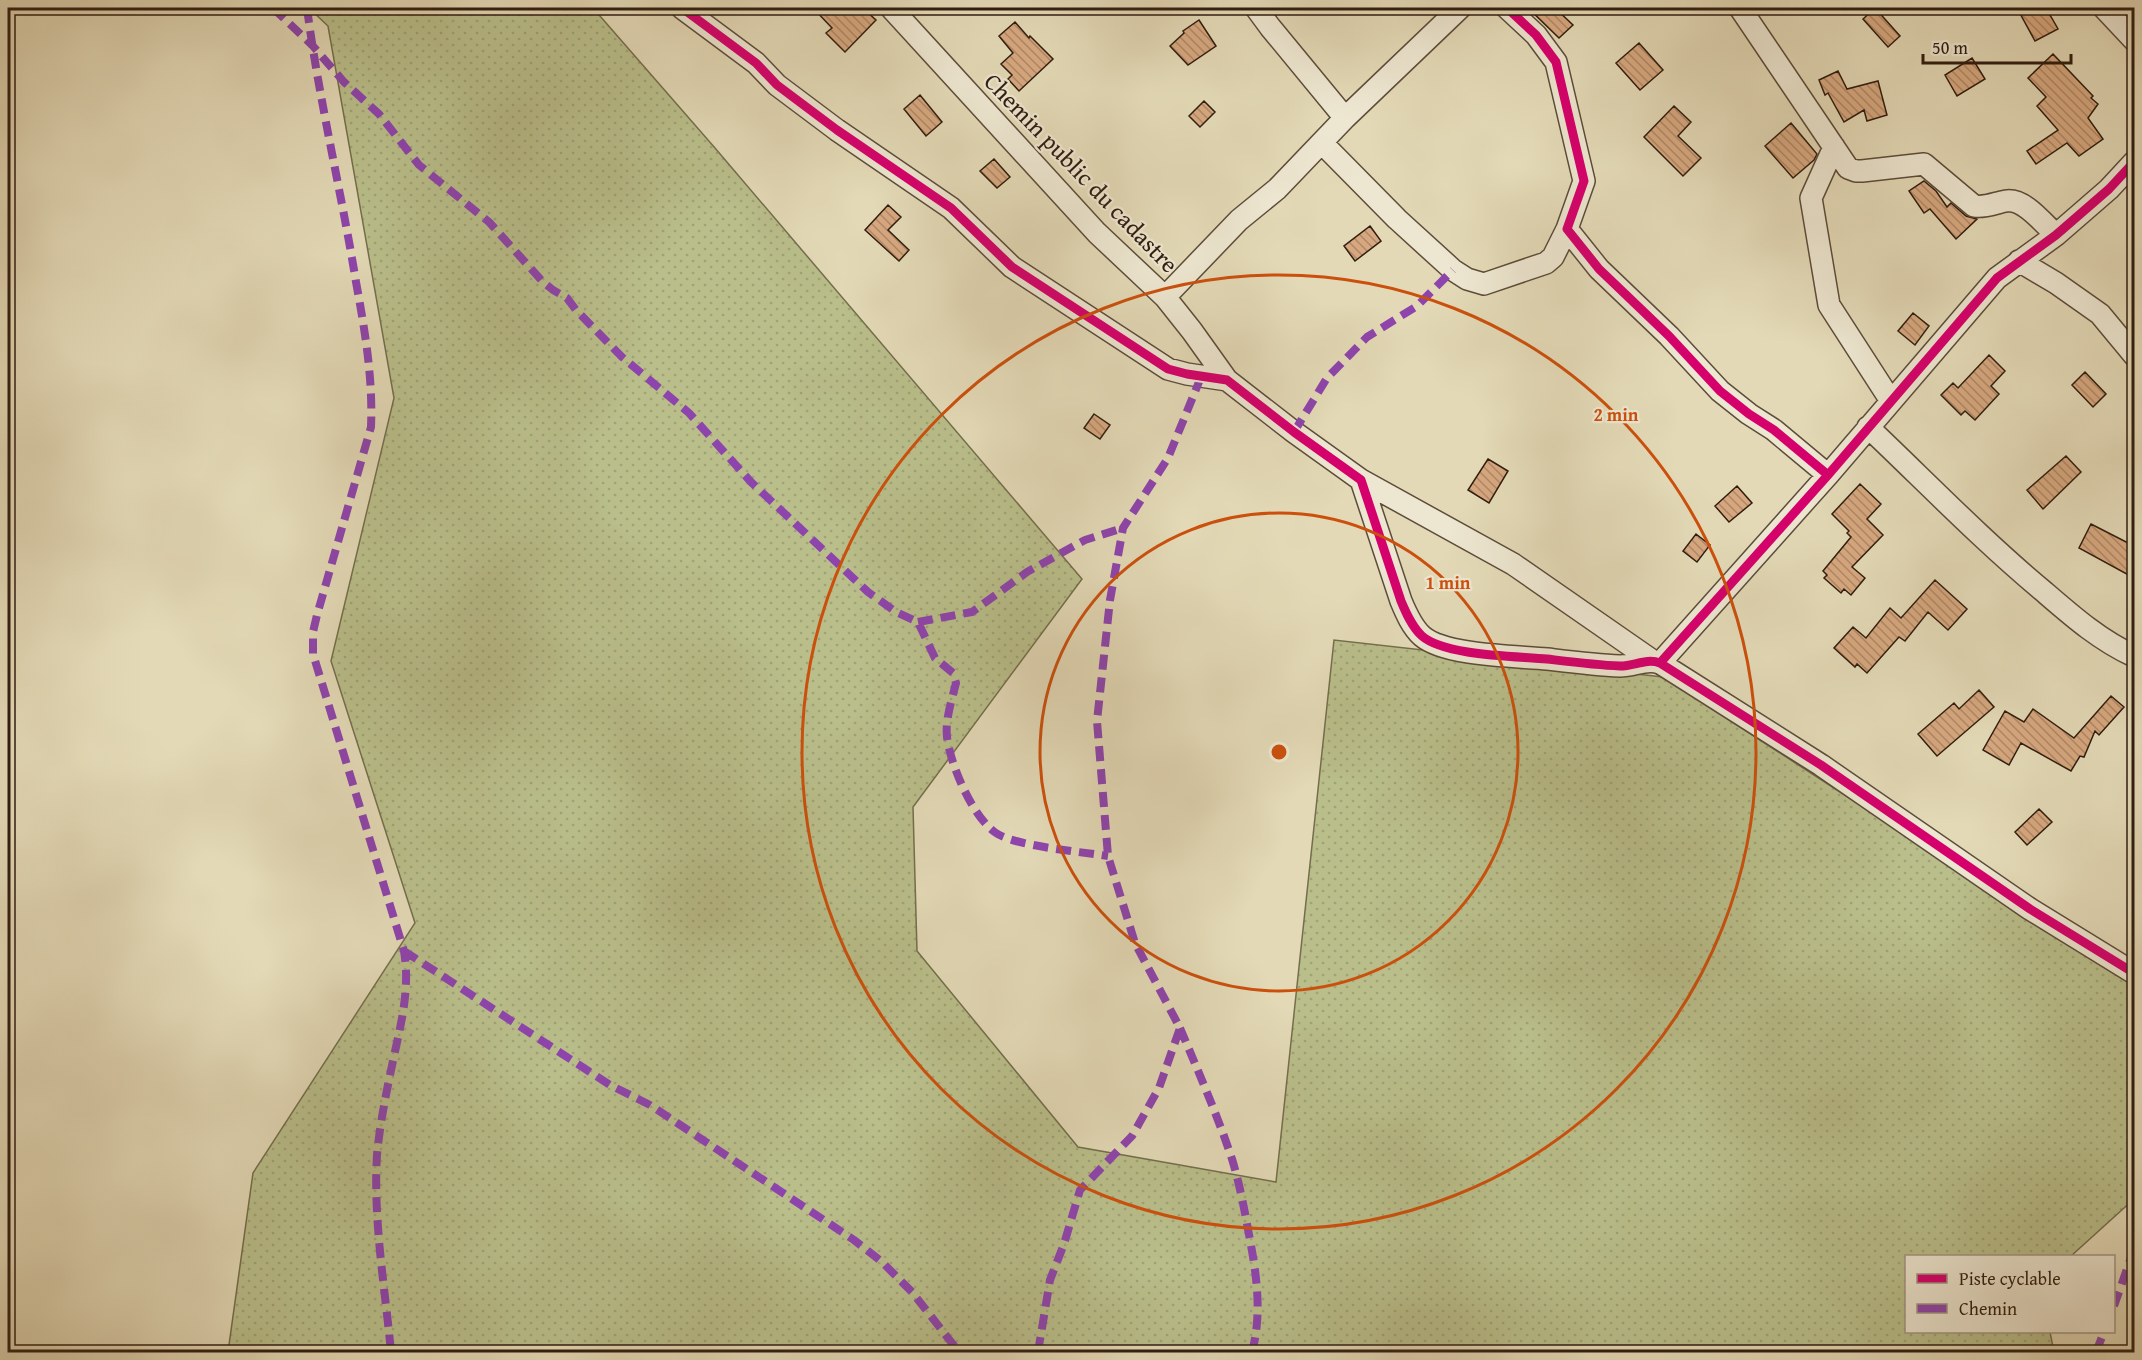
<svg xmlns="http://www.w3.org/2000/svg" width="2142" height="1360" viewBox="0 0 2142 1360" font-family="'Gentium Book Plus',serif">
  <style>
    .grass { fill: url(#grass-dots); stroke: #746e4d; stroke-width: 1.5 }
    .building { fill: url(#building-back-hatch); stroke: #301d10; stroke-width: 1.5 }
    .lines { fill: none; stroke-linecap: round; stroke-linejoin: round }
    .minor-casing { stroke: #5d4c3a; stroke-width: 24 }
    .minor { stroke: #ede6d0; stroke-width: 21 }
    .quiet { stroke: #8e44ad; stroke-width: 8; stroke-dasharray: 15 8; stroke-linecap: butt }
    .cycleway-casing { stroke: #ede6d0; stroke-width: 13 }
    .cycleway { stroke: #d6006c; stroke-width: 9 }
    .ring { fill: none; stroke: #cc500d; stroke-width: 3 }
    .labels { text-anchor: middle; stroke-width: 4.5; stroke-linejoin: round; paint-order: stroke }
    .street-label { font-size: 24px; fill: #301d10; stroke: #ede6d0 }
    .centre { fill: #cc500d; stroke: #ede6d0; stroke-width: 3 }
    .ring-label { font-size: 18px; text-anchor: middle; font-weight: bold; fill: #cc500d; stroke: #ede6d0; stroke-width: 4.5; stroke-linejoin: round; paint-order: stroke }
  </style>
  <defs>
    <pattern id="grass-dots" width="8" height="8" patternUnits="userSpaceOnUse" patternTransform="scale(1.5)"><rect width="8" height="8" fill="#b9be8a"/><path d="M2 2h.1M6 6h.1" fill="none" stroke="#9fa376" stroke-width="1.8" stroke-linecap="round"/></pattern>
    <pattern id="building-back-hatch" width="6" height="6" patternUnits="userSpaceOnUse" patternTransform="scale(1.5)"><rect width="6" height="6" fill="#d7a87f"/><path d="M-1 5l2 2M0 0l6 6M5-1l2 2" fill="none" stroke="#af8867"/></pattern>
  </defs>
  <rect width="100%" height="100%" fill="#e3d9b6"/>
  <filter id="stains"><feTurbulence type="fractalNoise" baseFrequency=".00333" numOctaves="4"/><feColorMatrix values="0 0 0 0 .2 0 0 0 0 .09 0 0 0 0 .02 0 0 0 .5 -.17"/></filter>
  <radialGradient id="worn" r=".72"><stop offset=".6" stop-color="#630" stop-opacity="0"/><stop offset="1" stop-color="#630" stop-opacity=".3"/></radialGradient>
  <path class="grass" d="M 309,8 L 593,8 L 715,148 L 1082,579 L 913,807 L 917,951 L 1078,1147 L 1276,1182 L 1334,640 L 1663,677 L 2134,983 L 2134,1199 L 2071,1256 L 1906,1256 L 1906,1332 L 2050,1332 L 2054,1352 L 228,1352 L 253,1173 L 415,923 L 331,661 L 394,398 L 328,26 Z"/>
  <path class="building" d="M 813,8 L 863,8 L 876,20 L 845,52 L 826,33 L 832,28 Z
    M 1528,8 L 1555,8 L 1573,25 L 1559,38 Z
    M 1875,8 L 1900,36 L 1888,47 L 1863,19 Z
    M 2017,8 L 2046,8 L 2058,29 L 2035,41 Z
    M 1199,20 L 1216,46 L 1188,65 L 1170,46 L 1184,33 L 1183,31 Z
    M 1015,22 L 1029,38 L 1030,36 L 1053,59 L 1019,91 L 1008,79 L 1012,75 L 1001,64 L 1013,53 L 999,36 Z
    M 1639,43 L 1663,70 L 1640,90 L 1616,63 Z
    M 2053,54 L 2093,96 L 2091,98 L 2098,104 L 2088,118 L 2103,139 L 2079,156 L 2067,143 L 2036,164 L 2027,151 L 2058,130 L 2037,106 L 2046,97 L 2028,78 Z
    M 1972,58 L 1985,79 L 1957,96 L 1945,75 Z
    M 1838,71 L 1847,89 L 1878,81 L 1887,115 L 1867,121 L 1864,110 L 1844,122 L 1828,93 L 1825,95 L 1819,80 Z
    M 920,95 L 942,122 L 926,136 L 904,109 Z
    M 1204,101 L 1215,112 L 1200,127 L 1189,116 Z
    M 1674,106 L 1691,122 L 1678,136 L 1701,158 L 1683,176 L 1644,137 Z
    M 1791,123 L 1817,154 L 1814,160 L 1793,178 L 1765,146 Z
    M 994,159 L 1010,177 L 997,188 L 980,171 Z
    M 1924,181 L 1936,191 L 1947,207 L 1951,203 L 1966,216 L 1977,219 L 1956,239 L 1930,209 L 1924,213 L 1909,191 Z
    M 888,205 L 901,217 L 888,230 L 909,250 L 899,261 L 865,230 Z
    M 1370,226 L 1381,241 L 1355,261 L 1344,246 Z
    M 1913,313 L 1929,326 L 1915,345 L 1898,331 Z
    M 1989,355 L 2005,371 L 1991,386 L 1999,394 L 1975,420 L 1965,411 L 1961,415 L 1941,395 L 1953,383 L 1958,388 Z
    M 2085,372 L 2106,394 L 2093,407 L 2072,385 Z
    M 1094,414 L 1110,425 L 1100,439 L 1084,428 Z
    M 2066,456 L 2081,472 L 2043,509 L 2027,490 Z
    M 1488,459 L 1508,471 L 1489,503 L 1468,490 Z
    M 1860,484 L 1881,504 L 1867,519 L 1883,535 L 1852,567 L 1865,578 L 1851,595 L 1844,589 L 1841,593 L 1824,578 L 1827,575 L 1823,571 L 1851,537 L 1847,533 L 1849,531 L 1832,514 Z
    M 1737,486 L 1752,503 L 1729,522 L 1715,506 Z
    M 2091,524 L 2134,546 L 2134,578 L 2079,548 Z
    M 1696,534 L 1710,545 L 1697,562 L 1683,551 Z
    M 1935,580 L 1967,609 L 1948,630 L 1928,612 L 1905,641 L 1899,637 L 1867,673 L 1857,664 L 1855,667 L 1834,648 L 1853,627 L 1866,638 L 1890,608 L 1901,618 Z
    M 1979,690 L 1994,707 L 1937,756 L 1918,734 L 1954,703 L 1959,709 Z
    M 2111,696 L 2124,707 L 2099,735 L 2095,731 L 2084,757 L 2080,756 L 2071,771 L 2021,743 L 2009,765 L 1983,750 L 2005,711 L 2024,722 L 2033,709 L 2074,738 Z
    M 2039,809 L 2052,822 L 2027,845 L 2015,832 Z"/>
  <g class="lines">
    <defs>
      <path id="minor" d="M 682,8 L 756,63 L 777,85 L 837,130 L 951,208 L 1012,267 L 1168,369 L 1187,374 L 1227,380 L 1294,432 L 1361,480 L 1401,601 C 1406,613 1412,627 1422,636 C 1445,656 1516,656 1547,659 C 1572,662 1595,665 1620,666 C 1635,666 1646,658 1660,663 L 1821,765 L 2030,909 L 2134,973
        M 891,8 L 1097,233 L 1165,297 L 1192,331 L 1227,380
        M 1256,8 L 1270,27 L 1345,118
        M 1507,8 L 1536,35 L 1556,62 L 1584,181 L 1567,229 L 1599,269 L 1669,336 L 1720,391 L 1749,414 L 1774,430 L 1828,475
        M 1740,8 L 1848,168 L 1856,171 L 1862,171 L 1924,164 L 1974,206 C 1985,208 1995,203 2006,201 C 2024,198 2043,223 2056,235
        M 2104,8 L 2134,40
        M 1322,143 L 1397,219 L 1453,270 L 1467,279 L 1484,284 L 1546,263 L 1553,257 L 1567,229
        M 1834,147 L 1811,198 L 1829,305 L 1891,401
        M 2019,261 L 2056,283 L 2100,314 L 2134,355
        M 1165,297 L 1239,220 L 1277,189 L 1345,118 L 1460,8
        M 1868,427 C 1926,482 1981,539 2042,590 C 2071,615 2099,640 2134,656
        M 1361,480 L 1513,564 L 1650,659
        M 1660,663 L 1828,475 L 1997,278 L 2056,235 L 2109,189 L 2134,162"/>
    </defs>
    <use href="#minor" class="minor-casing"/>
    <use href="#minor" class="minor"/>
    <path class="quiet" d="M 273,8 L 312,45 L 344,82 L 379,114 L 419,165 L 489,222 L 543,282 L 553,290 L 567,298 L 576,310 L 622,357 L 689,413 L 751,482 L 868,592 L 896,612 L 918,622 L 935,658 L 953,673 L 956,683 C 952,699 945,720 947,737 C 950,764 973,818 996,833 C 1015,846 1082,852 1108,856
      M 307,8 C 319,100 341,190 356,282 C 365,331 373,378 371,427 L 317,615 L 313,632 L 313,654 L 404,951 C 410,987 402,1020 394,1056 C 387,1089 380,1122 377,1155 C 373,1220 385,1288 391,1352
      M 1294,432 L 1327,378 L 1367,337 L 1417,306 L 1453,270
      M 918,622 L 972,612 L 1027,572 L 1085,540 L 1123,528
      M 404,951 L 610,1085 L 650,1105 L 854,1240 L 882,1262 L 912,1292 L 959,1352
      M 1180,1028 C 1198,1071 1217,1114 1232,1159 C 1240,1185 1245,1213 1250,1240 C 1257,1277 1262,1315 1252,1352
      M 2114,1306 L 2134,1249
      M 1038,1352 L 1050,1280 L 1064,1244 L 1080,1190 L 1132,1136 L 1159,1088 L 1180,1028 L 1135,943 L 1108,856 L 1097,721 L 1110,600 L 1123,528 L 1168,458 L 1201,377
      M 2096,1352 L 2104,1332"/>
    <defs>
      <path id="cycleway" d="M 682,8 L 756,63 L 777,85 L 837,130 L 951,208 L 1012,267 L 1168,369 L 1187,374 L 1227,380 L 1294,432 L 1361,480 L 1401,601 C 1406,613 1412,627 1422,636 C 1445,656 1516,656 1547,659 C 1572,662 1595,665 1620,666 C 1635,666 1646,658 1660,663 L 1821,765 L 2030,909 L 2134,973
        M 1507,8 L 1536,35 L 1556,62 L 1584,181 L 1567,229 L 1599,269 L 1669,336 L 1720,391 L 1749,414 L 1774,430 L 1828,475
        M 1660,663 L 1828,475 L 1997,278 L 2056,235 L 2109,189 L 2134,162"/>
    </defs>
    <use href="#cycleway" class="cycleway-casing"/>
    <use href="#cycleway" class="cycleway"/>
  </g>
  <g class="ring">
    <circle cx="1279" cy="752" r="239"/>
    <circle cx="1279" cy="752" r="477"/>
  </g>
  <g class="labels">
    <g class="street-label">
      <text transform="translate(1081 173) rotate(46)" y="8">Chemin public du cadastre</text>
    </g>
  </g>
  <circle cx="1279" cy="752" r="9" class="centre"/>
  <g class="ring-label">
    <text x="1616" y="421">2 min</text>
    <text x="1448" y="589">1 min</text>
  </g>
  <rect width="2142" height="1360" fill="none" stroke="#e3d9b6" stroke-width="30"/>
  <rect x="9" y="9" width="2124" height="1342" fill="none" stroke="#301d10" stroke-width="3"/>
  <rect x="15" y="15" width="2112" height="1330" fill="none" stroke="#301d10" stroke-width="1.5"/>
  <rect x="1905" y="1255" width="210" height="78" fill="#ede6d0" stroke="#a19683" stroke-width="1.5"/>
  <rect x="1917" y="1274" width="30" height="9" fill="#d6006c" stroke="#a19683" stroke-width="1.5"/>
  <text x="1959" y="1285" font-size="18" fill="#301d10">Piste cyclable</text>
  <rect x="1917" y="1304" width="30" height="9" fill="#8e44ad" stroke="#a19683" stroke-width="1.5"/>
  <text x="1959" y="1315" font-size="18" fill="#301d10">Chemin</text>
  <path d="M1923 54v9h148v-9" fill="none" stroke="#301d10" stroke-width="3"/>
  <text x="1932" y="54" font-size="18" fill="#301d10" stroke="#ede6d0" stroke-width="4.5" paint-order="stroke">50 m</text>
  <rect width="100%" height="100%" filter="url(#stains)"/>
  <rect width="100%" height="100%" fill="url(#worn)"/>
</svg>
